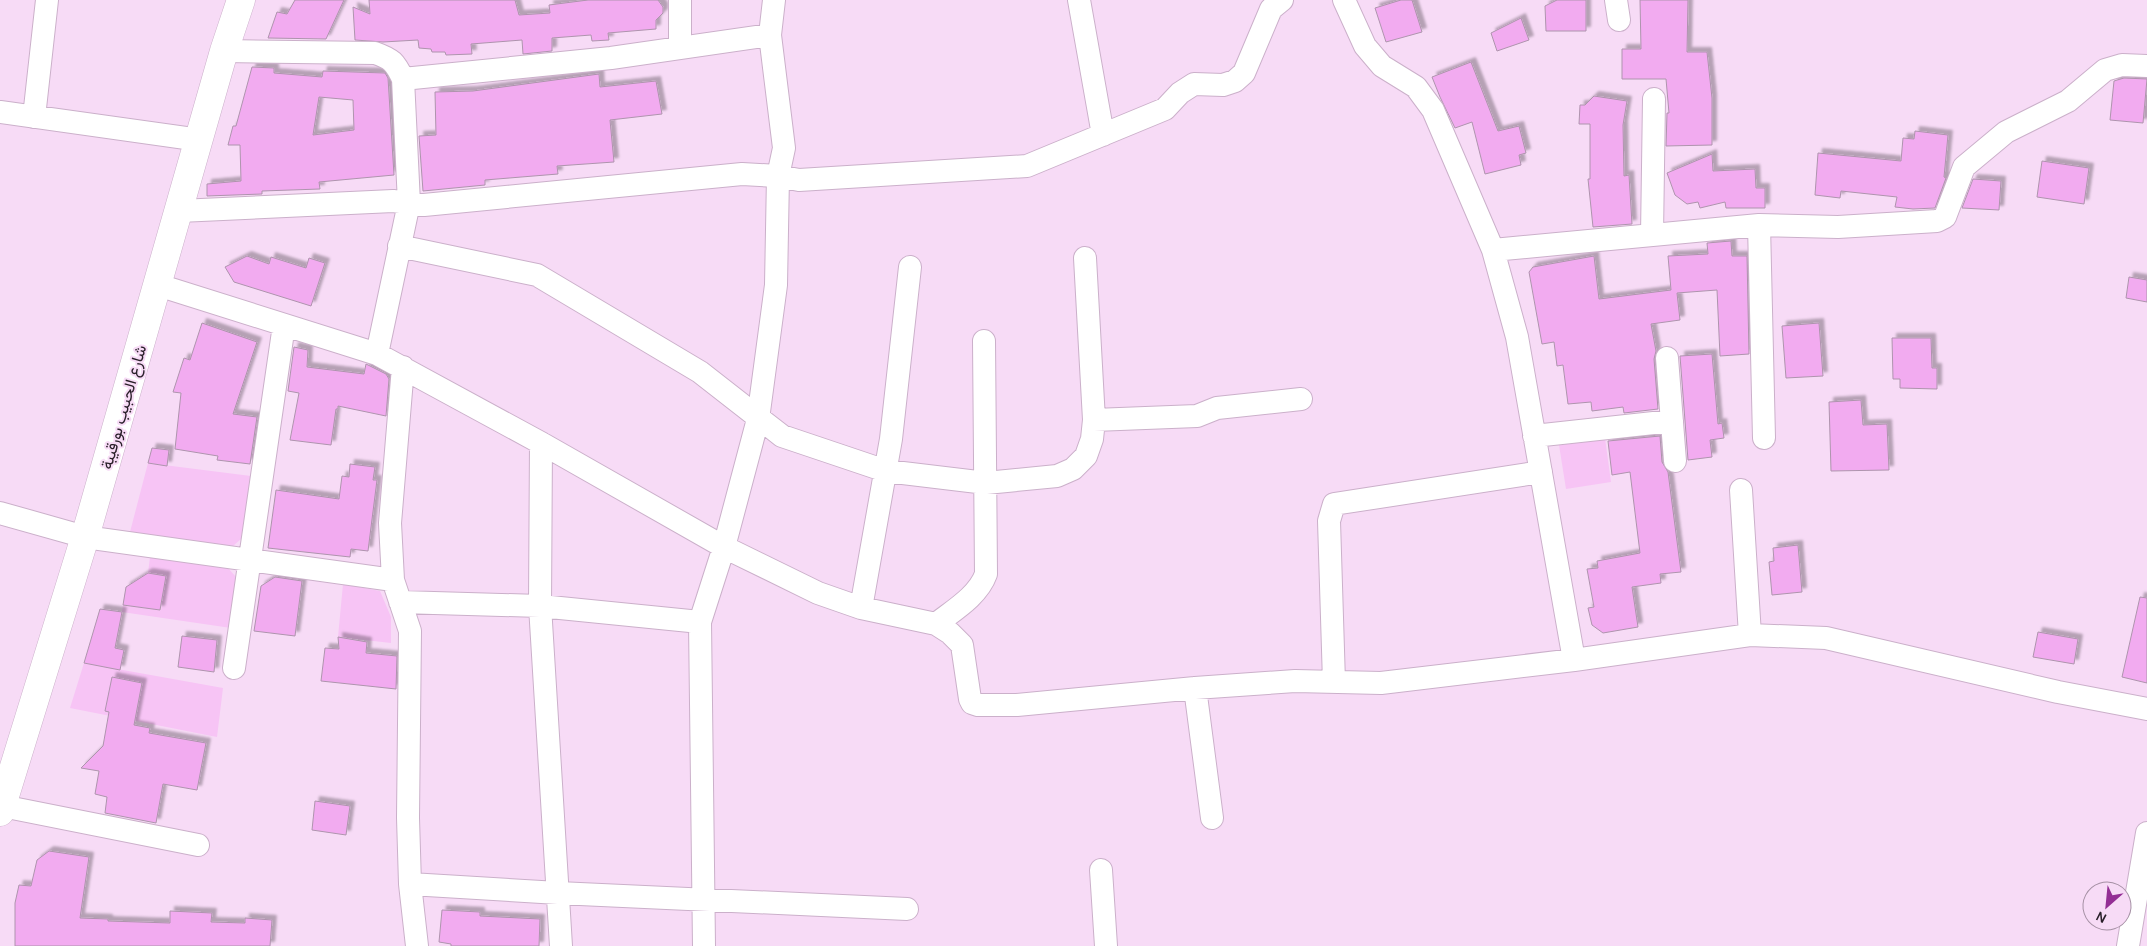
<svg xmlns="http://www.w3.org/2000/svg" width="2147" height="946" viewBox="0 0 2147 946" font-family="Karla,Vazirmatn,sans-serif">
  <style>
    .green { fill: #f7c4f5 }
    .building { fill: #f2abf0; stroke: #ae94ad; fill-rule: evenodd; filter: url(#shadow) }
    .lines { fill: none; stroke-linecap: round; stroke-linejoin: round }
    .street-casing { stroke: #cbb0ca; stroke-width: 24 }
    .secondary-casing { stroke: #cbb0ca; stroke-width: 29 }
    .street { stroke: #fff; stroke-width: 22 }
    .secondary { stroke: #fff; stroke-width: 28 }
    .labels { text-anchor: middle; stroke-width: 4; stroke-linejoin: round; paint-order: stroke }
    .street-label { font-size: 16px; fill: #2a202a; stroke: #f7dbf6 }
  </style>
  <defs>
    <filter id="shadow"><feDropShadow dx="4.5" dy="-4.5" stdDeviation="1" flood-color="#0004"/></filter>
  </defs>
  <rect width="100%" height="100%" fill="#f7dbf6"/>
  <path class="green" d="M 1605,438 L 1611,482 L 1566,489 L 1559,445 Z
    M 148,463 L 251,476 L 241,539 L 233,546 L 228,546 L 130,532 Z
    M 150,557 L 227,567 L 237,578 L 231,628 L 122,612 L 123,605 L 161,610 L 165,576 L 148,573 Z
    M 343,584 L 380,591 L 391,617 L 391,643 L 338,637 Z
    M 84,663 L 223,688 L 217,737 L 70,708 Z"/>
  <path class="building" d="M 295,0 L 344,0 L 326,39 L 268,38 L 277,12 L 287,14 Z
    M 369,0 L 515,0 L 519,15 L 550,13 L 549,5 L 588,0 L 658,0 L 663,7 L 663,13 L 656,20 L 656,29 L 608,33 L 609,40 L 592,41 L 591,35 L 552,38 L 552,51 L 523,54 L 522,40 L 471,44 L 472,54 L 446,55 L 445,52 L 432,52 L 431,49 L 419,48 L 418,40 L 383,42 L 355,40 L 353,7 L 370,14 Z
    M 1401,0 L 1412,0 L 1422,32 L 1386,42 L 1375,8 Z
    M 1557,0 L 1586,0 L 1586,31 L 1546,31 L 1545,6 Z
    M 1640,0 L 1688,0 L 1687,52 L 1707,52 L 1712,98 L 1712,145 L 1666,146 L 1667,113 L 1669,113 L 1666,79 L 1622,79 L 1622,49 L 1641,49 Z
    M 1521,18 L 1529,40 L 1497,51 L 1491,33 Z
    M 1471,62 L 1498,131 L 1519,126 L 1526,153 L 1519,155 L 1521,165 L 1485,174 L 1472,122 L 1455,128 L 1440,97 L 1432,77 Z
    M 252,67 L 274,68 L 274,73 L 322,77 L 323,71 L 385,73 L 388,78 L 394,175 L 319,182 L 320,189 L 262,191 L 262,194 L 207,196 L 207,184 L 241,181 L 240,145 L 228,145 L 233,126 L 236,126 ZM 319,97 L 353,100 L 354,130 L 313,135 Z
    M 599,74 L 600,87 L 656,81 L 662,114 L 610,120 L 614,162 L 557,166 L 558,174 L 485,180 L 485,185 L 423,191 L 419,136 L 436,135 L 435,92 L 473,91 Z
    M 2124,78 L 2147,79 L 2143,123 L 2110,120 L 2114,81 Z
    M 1594,96 L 1627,101 L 1623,125 L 1624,176 L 1629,175 L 1632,224 L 1593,227 L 1588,179 L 1590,179 L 1590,124 L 1579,124 L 1580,105 L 1585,105 Z
    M 1915,131 L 1948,135 L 1944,177 L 1946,178 L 1935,208 L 1913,209 L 1895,207 L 1897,197 L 1841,191 L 1840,198 L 1815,195 L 1818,153 L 1901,161 L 1903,138 L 1914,139 Z
    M 1712,154 L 1713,171 L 1755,169 L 1756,188 L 1765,188 L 1765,208 L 1726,208 L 1725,202 L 1700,208 L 1698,202 L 1687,204 L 1675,195 L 1667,173 Z
    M 2042,161 L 2089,168 L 2084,204 L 2037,197 Z
    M 1973,179 L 2001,181 L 1999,210 L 1962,208 Z
    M 1731,241 L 1732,256 L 1747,256 L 1749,354 L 1720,356 L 1717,290 L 1677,293 L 1680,320 L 1651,324 L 1656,351 L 1654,359 L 1658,409 L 1624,413 L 1623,407 L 1592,411 L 1591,402 L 1568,404 L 1563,365 L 1557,366 L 1554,342 L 1542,344 L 1529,272 L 1533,267 L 1594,256 L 1599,299 L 1671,290 L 1668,256 L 1708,254 L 1707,243 Z
    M 247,256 L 269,264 L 271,257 L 306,268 L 309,258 L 325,263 L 311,306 L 234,282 L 225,267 Z
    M 2129,277 L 2147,280 L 2147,302 L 2126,298 Z
    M 202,323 L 257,342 L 233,414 L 257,417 L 250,464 L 217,460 L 218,456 L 175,449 L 181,393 L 173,392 L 184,358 L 190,360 Z
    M 1819,323 L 1823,376 L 1786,378 L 1782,326 Z
    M 1892,338 L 1931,338 L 1932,368 L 1937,368 L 1937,389 L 1900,388 L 1900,379 L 1893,379 Z
    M 294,347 L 308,350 L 307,367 L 364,374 L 366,364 L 386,374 L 389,379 L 386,416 L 338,406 L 338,409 L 336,409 L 331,445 L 290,440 L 299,393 L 288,391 Z
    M 1712,354 L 1718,424 L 1722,423 L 1724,438 L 1710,440 L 1712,457 L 1688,460 L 1680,356 Z
    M 1861,400 L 1863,425 L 1887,424 L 1889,470 L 1831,471 L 1829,402 Z
    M 1660,436 L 1662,462 L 1668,472 L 1681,572 L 1660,574 L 1661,583 L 1632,587 L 1638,627 L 1603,633 L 1592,625 L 1588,608 L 1594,607 L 1587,569 L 1598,568 L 1597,561 L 1640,553 L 1630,472 L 1612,475 L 1608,441 Z
    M 152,448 L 169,450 L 167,466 L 148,463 Z
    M 350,464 L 375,467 L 373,480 L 377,480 L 368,551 L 351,549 L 350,557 L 268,548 L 276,490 L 339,499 L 342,476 L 349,477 Z
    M 1798,545 L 1802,592 L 1772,595 L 1769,562 L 1774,561 L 1773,548 Z
    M 148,573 L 166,576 L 160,610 L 123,605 L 126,587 Z
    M 275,577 L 302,581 L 295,636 L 254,631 L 261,586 Z
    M 2140,597 L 2147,598 L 2147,683 L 2122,677 Z
    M 100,609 L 122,612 L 115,648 L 124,650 L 120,670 L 84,663 Z
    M 2038,632 L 2078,639 L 2074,664 L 2033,657 Z
    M 182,636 L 217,640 L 214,672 L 178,667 Z
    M 338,637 L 367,642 L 366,653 L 397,656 L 396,689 L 321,681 L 325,648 L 339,649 Z
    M 112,677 L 142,683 L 134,725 L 150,728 L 149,733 L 206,743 L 197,790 L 163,784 L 156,823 L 105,813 L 107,797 L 95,794 L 99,771 L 81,768 L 103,746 L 109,712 L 105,711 Z
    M 315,801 L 350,806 L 346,835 L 312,830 Z
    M 49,851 L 89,857 L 80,918 L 108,919 L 108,921 L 170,923 L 170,911 L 212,913 L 211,922 L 245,923 L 245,918 L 272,920 L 270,946 L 15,946 L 15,903 L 19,885 L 31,886 L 37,860 Z
    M 442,910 L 480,912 L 480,916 L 540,919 L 539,946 L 451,946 L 451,944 L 439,942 Z"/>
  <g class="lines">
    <defs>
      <path id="street" d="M 680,0 L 680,48
        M 1079,0 L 1103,135
        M 1344,0 L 1365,46 L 1382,66 L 1416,87 L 1433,110 L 1493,250 L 1517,337 L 1574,660
        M 1616,0 L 1619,20
        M 224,51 L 375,53 C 392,59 395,62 403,79 L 409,203 L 377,354
        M 403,79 L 611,58 L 770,35
        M 0,112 L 200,140
        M 34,117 L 47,0
        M 179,211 L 393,201 L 424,205 L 742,174 L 778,176 L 799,180 L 1027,166 L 1165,109 L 1180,93 L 1194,84 L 1223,85 L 1235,81 L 1244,73 L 1271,9 L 1282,0
        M 1759,225 L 1764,438
        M 1652,235 L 1654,99
        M 399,246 L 537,275 L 700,372 L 782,436 L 886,471 L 986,483 L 1057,476 L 1073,469 L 1086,456 L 1092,439 L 1094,420 L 1085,258
        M 1493,250 L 1759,225 L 1838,227 L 1937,221 L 1945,217 L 1964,167 L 2006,132 L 2068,101 L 2105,70 L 2122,65 L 2147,66
        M 158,285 L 377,354 L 541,443 L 724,547 L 818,593 L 861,608 L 936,624 L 950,633 L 962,645 L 970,699 L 972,703 L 978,705 L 1017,705 L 1195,688 L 1295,681 L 1381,683 L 1574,660 L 1750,635 L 1826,638 L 2058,692 L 2147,709
        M 1667,358 L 1675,461
        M 403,367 L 390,523 L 393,580 L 410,631 L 408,818 L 410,884 L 417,946
        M 1094,420 L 1197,416 L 1217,408 L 1301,399
        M 1534,436 L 1672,421
        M 541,443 L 540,606 L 561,946
        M 1741,490 L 1750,635
        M 0,513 L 85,537 L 393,580
        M 400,602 L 540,606 L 700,622
        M 861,608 L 891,439 L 910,267
        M 936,624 C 954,610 978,596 986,574 L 984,341
        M 234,668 L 284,325
        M 1334,682 L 1329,521 L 1334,504 L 1541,472
        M 1195,688 L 1212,818
        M 2,806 L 198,845
        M 1101,870 L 1106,946
        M 410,884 L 558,893 L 907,909
        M 704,946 L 700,622 L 724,547 L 758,419 L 776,285 L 778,176 L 784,148 L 770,35 L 774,0
        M 2128,946 L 2147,833"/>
      <path id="secondary" d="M 0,812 L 85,537 L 224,51 L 241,0"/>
    </defs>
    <use href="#street" class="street-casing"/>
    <use href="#secondary" class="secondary-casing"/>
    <use href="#street" class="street"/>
    <use href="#secondary" class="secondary"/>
  </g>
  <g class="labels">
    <g class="street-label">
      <text transform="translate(123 407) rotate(-74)" y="6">شارع الحبيب بورقيبة</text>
    </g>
  </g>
  <g transform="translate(2107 906) rotate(207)"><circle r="24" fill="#f7dbf6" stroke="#a590a4"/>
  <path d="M0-4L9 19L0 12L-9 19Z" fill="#932e94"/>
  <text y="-8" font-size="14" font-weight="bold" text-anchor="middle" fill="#2a202a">N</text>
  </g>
</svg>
